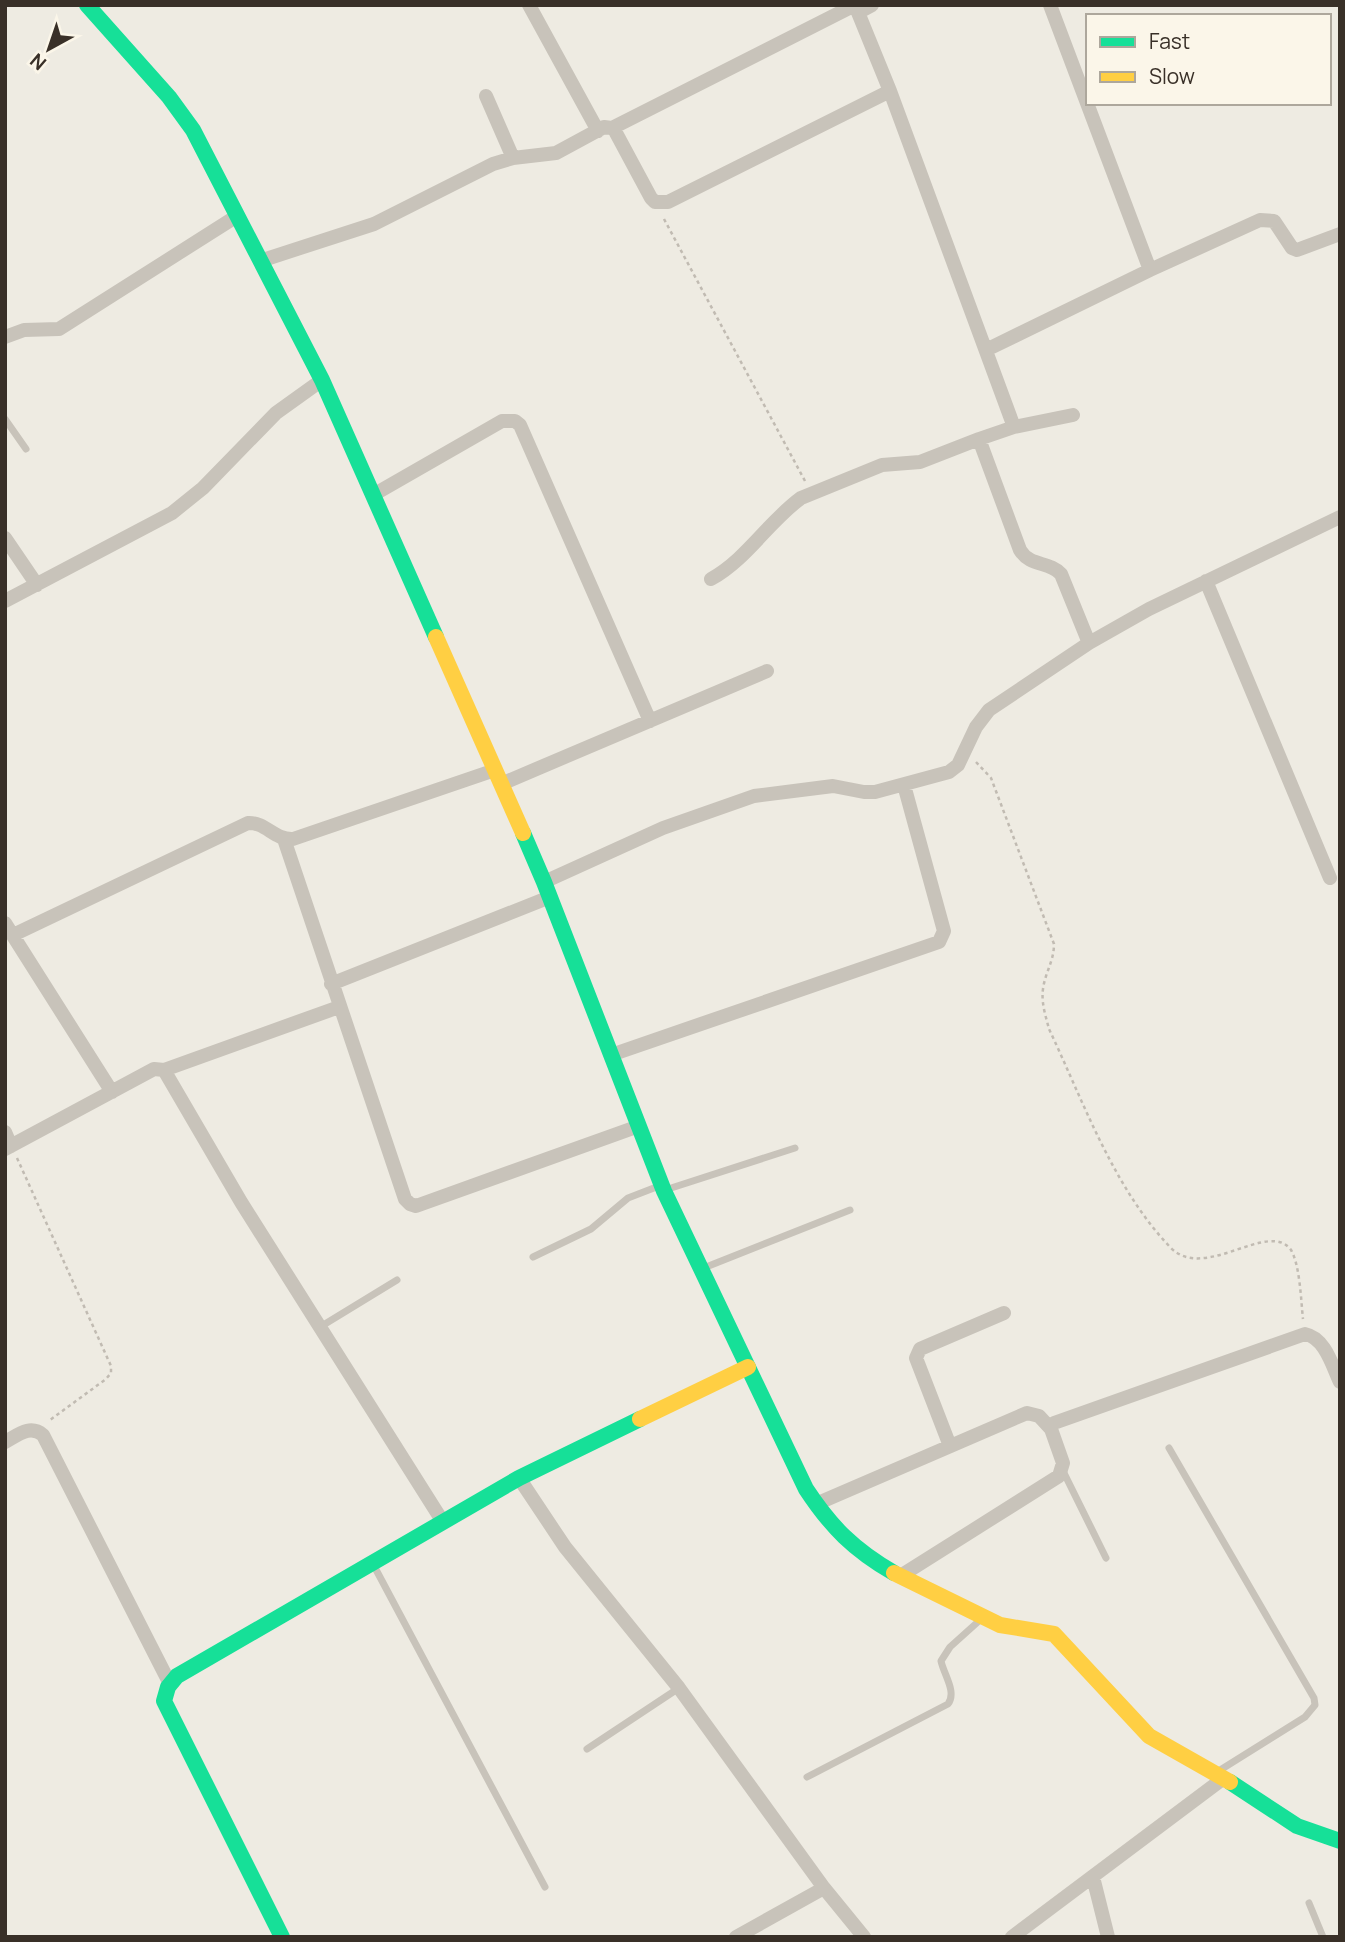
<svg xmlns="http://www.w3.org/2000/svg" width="1345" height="1942" viewBox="0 0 1345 1942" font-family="Manrope,sans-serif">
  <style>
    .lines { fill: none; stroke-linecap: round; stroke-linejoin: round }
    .path { stroke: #c1bbb2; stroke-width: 2.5; stroke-dasharray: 3.5 3.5; stroke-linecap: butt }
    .lane { stroke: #c8c3ba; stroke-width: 7 }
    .street { stroke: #c8c3ba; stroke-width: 14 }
    .fast { stroke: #16e098; stroke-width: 16 }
    .slow { stroke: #ffcf43; stroke-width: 16 }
  </style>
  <rect width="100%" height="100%" fill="#eeebe2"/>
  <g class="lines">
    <path class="path" d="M 664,219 L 805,481
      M 976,762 L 991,778 L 1054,944 C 1054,961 1045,973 1043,989 C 1041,1003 1046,1017 1049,1029 C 1084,1103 1114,1189 1171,1248 C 1205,1282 1269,1219 1291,1250 C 1300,1265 1301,1301 1303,1319
      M 17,1158 L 111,1366 L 111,1373 L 106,1379 L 50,1420"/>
    <path class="lane" d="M 5,419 L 26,449
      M 665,1190 L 795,1148
      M 533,1257 L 591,1229 L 628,1198 L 659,1186
      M 701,1269 L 850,1210
      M 320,1327 L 397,1280
      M 1169,1448 L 1314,1698 L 1315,1705 L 1305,1717 L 1217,1772
      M 1063,1471 L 1106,1558
      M 373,1564 L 545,1887
      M 587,1749 L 679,1688
      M 807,1777 L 948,1704 C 957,1692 944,1675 941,1661 L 950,1647 L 980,1620
      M 1309,1903 L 1323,1937"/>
    <path class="street" d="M 529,5 L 598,131
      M 855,5 L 890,91 L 1014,427 L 979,439 L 1020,550 C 1030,567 1049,561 1061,574 L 1089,643
      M 1050,5 L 1150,270
      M 859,12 L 872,5
      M 486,96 L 513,158
      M 612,128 L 855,5
      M 260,261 L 374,224 L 493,164 L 513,158 L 556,153 L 604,127 L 612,128 L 615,131 L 651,198 L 655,202 L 668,202 L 890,91
      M 5,337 L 24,330 L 59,329 L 237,216
      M 986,350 L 1150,270 L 1260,220 L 1274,221 L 1292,248 L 1297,250 L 1340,234
      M 1014,427 L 1073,415
      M 373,495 L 502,421 L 515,421 L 520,425 L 650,721
      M 5,538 L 37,585
      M 711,579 C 747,559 768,522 801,498 L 882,465 L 920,462 L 979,439
      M 1206,581 L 1330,878
      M 5,601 L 172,513 L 203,488 L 276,413 L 322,380
      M 501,784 L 767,671
      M 284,839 L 405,1199 L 410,1204 L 416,1206 L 639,1126
      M 544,882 L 663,828 L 754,796 L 833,786 L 864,792 L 875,792 L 949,772 L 958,765 L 976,727 L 989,710 L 1089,643 L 1149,609 L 1340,517
      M 5,923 L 112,1092
      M 13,935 L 248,823 C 266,822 274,840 293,839 L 495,770
      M 331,984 L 550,897
      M 611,1055 L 939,942 L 944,931 L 904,785
      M 164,1070 L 339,1007
      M 5,1132 L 11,1146
      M 5,1149 L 154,1069 L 164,1070 L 241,1202 L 443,1522
      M 5,1442 C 18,1435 30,1424 43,1435 L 169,1682
      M 950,1446 L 916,1358 L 920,1349 L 1004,1313
      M 519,1478 L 565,1547 L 679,1688 L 824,1888 L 864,1937
      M 816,1504 L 1027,1413 L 1039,1416 L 1051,1429
      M 902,1575 L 1059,1476 L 1063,1463 L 1051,1429 L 1054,1423 L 1305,1334 C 1325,1338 1332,1365 1340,1382
      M 1093,1877 L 1108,1937
      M 736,1937 L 824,1888
      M 1012,1937 L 1224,1778"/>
    <path class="fast" d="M 87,5 L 169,97 L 193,130 L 322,380 L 436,637
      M 523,833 L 544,882 L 664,1191 L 806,1489 C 831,1527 854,1550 894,1573
      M 1230,1782 L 1297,1826 L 1340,1841
      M 282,1937 L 164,1701 L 168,1687 L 177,1676 L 519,1478 L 640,1419"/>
    <path class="slow" d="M 436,637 L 523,833
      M 640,1419 L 748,1367
      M 894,1573 L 1000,1625 L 1054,1634 L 1149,1736 L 1230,1782"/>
  </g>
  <rect width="1345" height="1942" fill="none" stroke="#393028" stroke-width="14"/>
  <rect x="1086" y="14" width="245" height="91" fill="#fbf6e9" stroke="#ada79c" stroke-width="2"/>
  <rect x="1100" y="37" width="35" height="10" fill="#16e098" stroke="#ada79c" stroke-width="2"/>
  <text x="1149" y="49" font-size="21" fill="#393028">Fast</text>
  <rect x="1100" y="72" width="35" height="10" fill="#ffcf43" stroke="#ada79c" stroke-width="2"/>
  <text x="1149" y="84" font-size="21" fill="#393028">Slow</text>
  <g transform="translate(49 49) rotate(220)" stroke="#fbf6e9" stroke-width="5" paint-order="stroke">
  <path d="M0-5L12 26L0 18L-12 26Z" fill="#393028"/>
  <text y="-10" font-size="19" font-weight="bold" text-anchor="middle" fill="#393028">N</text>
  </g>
</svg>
